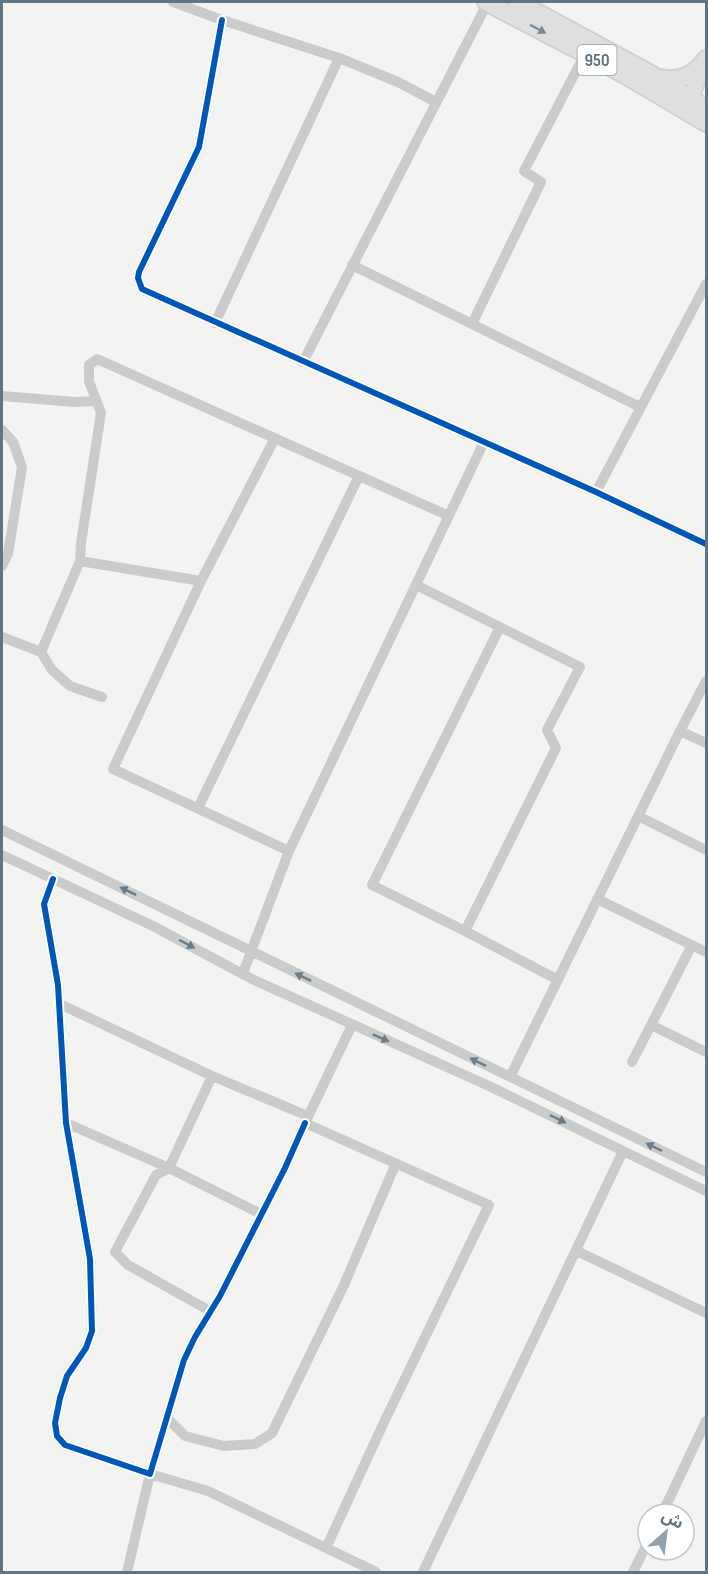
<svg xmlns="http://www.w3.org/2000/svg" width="708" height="1574" viewBox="0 0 708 1574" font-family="'Sofia Sans Condensed','Noto Sans Arabic',sans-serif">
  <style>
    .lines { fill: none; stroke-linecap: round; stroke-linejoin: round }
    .secondary-casing { stroke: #cfd1d1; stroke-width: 18 }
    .primary-casing { stroke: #d0d1d0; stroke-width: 20 }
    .street { stroke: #cacccc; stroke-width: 10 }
    .secondary { stroke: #dfdfe0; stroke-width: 15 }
    .primary { stroke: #dfdfe0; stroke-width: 16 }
    .cycleway-casing { stroke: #fff; stroke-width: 10 }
    .cycleway { stroke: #0057b8; stroke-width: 6 }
    .oneway { fill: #7a8996 }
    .oneway2 { fill: #6c7d8a }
    .labels { text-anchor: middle; stroke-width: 6; stroke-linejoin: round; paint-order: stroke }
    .shield { fill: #fff; stroke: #909ea8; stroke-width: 1.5 }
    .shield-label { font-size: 18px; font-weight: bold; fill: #617483 }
  </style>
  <rect width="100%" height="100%" fill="#f3f3f1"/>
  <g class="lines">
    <defs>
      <path id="secondary" d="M 687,110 L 705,59"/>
      <path id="primary" d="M 486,2 L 625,75 L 706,123
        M 518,2 L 651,74 L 706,108
        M 661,78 C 681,82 694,75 706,59"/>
    </defs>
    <use href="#secondary" class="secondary-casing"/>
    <use href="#primary" class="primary-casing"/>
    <path class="street" d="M 173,2 L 222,20 L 339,58
      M 222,20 L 199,147 L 139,272 L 138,278 L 142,289 L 596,492 L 706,544
      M 585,54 L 524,171 L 541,182 L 472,324 L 640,407
      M 352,265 L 472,324
      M 215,323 L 339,58 L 398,82 L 436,102
      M 303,362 L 488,2
      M 2,396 L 75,402 L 96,401
      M 2,430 L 13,442 L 22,467 L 8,554 L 2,566
      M 275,438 L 201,581 L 113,769 L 289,851
      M 596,492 L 706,284
      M 201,581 L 80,561 L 81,543 L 101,413 L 89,381 L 89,365 L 97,359 L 449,516
      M 416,585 L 580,667 L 547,730 L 556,748 L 465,931 L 558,980
      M 2,637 L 41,652 L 52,670 L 70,686 L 102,697
      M 41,652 L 80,561
      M 680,731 L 706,743
      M 198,808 L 359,476
      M 638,816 L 706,850
      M 2,830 L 706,1172
      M 2,855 L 153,926 L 254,980 L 489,1086 L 706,1191
      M 53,879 L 44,904 L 58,985 L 66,1123 L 90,1259 L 92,1331 L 86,1348 L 67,1376 L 60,1398 L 55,1423 L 57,1436 L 65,1445 L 150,1474 L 184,1360 L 195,1337 L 220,1296 L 285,1168 L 305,1123
      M 597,899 L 706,952
      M 465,931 L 372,885 L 500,627
      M 243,973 L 289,851 L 484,442
      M 60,1004 L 212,1076 L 308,1116
      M 651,1025 L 706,1052
      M 632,1062 L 692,945
      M 510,1077 L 680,731 L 706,681
      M 66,1123 L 169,1168 L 261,1214
      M 577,1251 L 706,1313
      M 210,1311 L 128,1265 L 115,1252 L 156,1175 L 169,1168 L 212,1076
      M 168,1419 L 185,1436 L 224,1446 L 255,1444 L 272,1433 L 344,1285 L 396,1163
      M 662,1514 L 706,1421
      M 326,1548 L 385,1420 L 489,1205 L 305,1123 L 352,1025
      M 127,1572 L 150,1474 L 208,1491 L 376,1572
      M 423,1572 L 623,1151
      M 633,1572 L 648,1542"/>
    <use href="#secondary" class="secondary"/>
    <use href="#primary" class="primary"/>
    <defs>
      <path id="cycleway" d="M 222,20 L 199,147 L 139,272 L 138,278 L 142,289 L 596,492 L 706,544
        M 53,879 L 44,904 L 58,985 L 66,1123 L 90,1259 L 92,1331 L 86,1348 L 67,1376 L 60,1398 L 55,1423 L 57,1436 L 65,1445 L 150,1474 L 184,1360 L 195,1337 L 220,1296 L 285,1168 L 305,1123"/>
    </defs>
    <use href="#cycleway" class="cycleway-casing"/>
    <use href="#cycleway" class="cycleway"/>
  </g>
  <defs><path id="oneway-solid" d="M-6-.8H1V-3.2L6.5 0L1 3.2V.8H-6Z" transform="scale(1.5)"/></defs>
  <use class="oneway" href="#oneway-solid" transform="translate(538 29) rotate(28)"/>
  <g class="oneway2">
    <use href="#oneway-solid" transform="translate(128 891) rotate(-154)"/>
    <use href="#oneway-solid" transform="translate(187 944) rotate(28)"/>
    <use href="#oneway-solid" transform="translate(303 977) rotate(-154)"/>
    <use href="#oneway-solid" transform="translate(381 1038) rotate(24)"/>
    <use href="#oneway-solid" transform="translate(478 1062) rotate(-154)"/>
    <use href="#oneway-solid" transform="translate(558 1119) rotate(26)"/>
    <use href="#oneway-solid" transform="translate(654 1147) rotate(-154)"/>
  </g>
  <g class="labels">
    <rect class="shield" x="577.5" y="45" width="39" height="30" rx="4.5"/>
    <g class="shield-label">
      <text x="597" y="66">950</text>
    </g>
  </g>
  <rect width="708" height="1574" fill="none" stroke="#617483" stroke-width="6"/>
  <g transform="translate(666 1532) rotate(28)"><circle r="28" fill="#ffffff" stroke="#c0c7cd" stroke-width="1.5"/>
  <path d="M0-4.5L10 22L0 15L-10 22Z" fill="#94a0aa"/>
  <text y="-9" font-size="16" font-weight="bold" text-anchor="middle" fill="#617483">ش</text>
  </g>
</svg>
